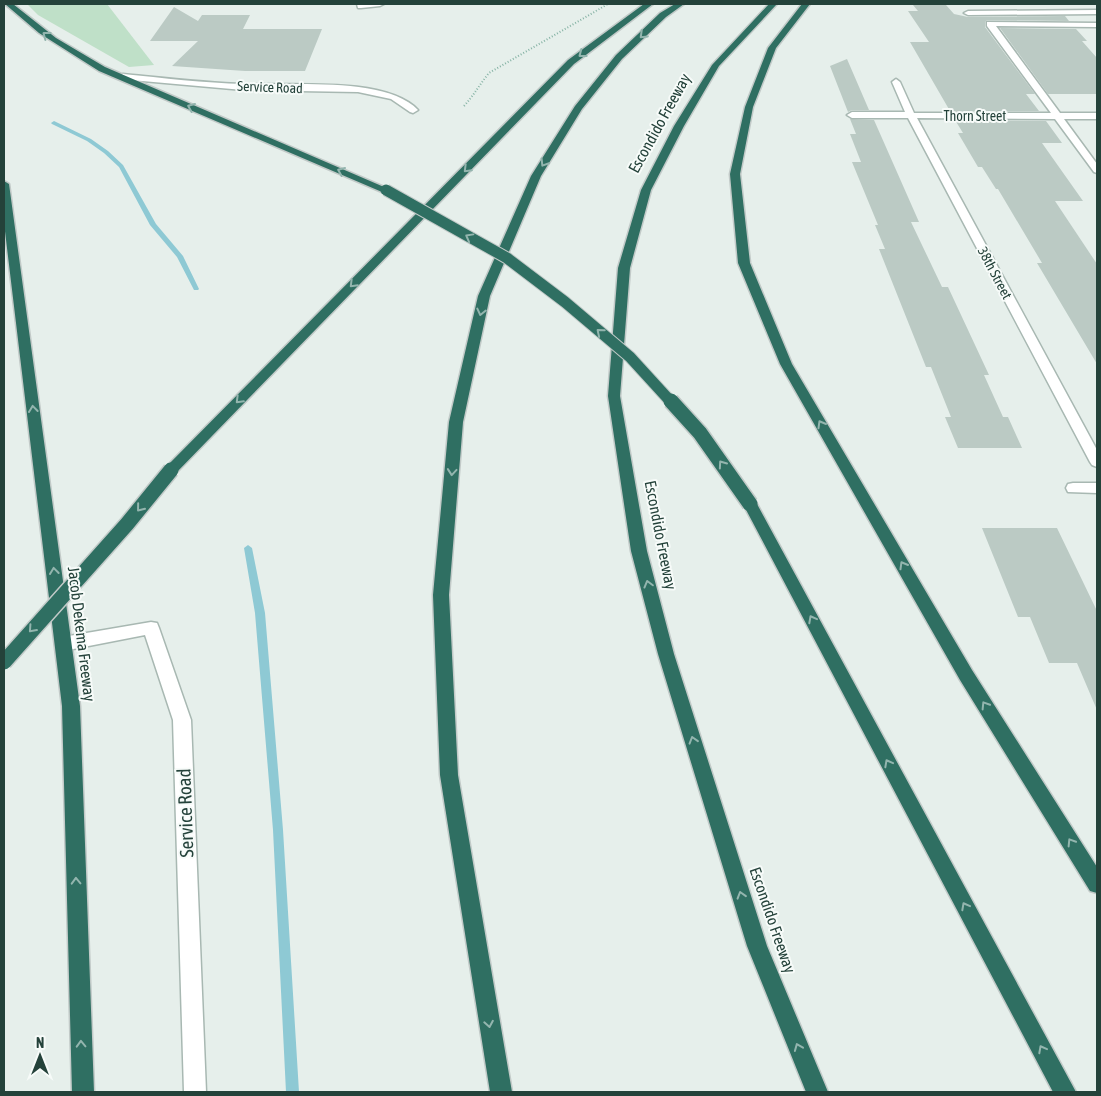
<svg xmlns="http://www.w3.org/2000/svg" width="1101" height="1096" viewBox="0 0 1101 1096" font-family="'Asap Condensed',sans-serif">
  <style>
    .green { fill: #bfe0c8 }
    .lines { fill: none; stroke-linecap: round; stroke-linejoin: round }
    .stream { fill: #8ec9d4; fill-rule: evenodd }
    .building { fill: #bbcac4 }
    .minor-casing { stroke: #a8b8b2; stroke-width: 3 }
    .highway-casing { stroke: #c2cac8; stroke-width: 3 }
    .path { stroke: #86b3a5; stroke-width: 2; stroke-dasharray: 1 2; stroke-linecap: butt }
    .minor { fill: #fff; fill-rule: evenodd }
    .highway { fill: #2f6f62; fill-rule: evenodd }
    .highway-bridge-far1-casing { stroke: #c2cac8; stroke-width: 13; stroke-linecap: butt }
    .highway-bridge-casing { stroke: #c2cac8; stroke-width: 18; stroke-linecap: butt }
    .highway-bridge-far1 { stroke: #2f6f62; stroke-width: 11 }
    .highway-bridge { stroke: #2f6f62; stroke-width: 15 }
    .oneway { stroke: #93b5ae }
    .labels { text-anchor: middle; stroke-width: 4; stroke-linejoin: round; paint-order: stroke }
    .far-street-label { font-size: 14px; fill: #24423a; stroke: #f7fbf9 }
    .street-label { font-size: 16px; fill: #24423a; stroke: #f7fbf9 }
    .near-street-label { font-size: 19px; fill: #24423a; stroke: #f7fbf9 }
  </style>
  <rect width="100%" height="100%" fill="#e6efeb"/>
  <path class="green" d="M 27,4 L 107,4 L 154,65 L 129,67 L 38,15 Z"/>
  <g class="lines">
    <path class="stream" d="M 54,121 L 91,139 L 108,151 L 123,165 L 156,224 L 183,256 L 199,289 L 198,290 L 194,290 L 177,257 L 150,225 L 119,167 L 104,153 L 87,141 L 52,124 L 51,123 Z
      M 248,545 L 252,548 L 265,613 L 283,830 L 299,1092 L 286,1092 L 273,830 L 255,613 L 244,548 Z"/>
  </g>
  <path class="building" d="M 913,5 L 946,5 L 954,14 L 968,17 L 1065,16 L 1069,21 L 987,20 L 985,22 L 985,27 L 1035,94 L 1026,94 L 1039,111 L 950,111 L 910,42 L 929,42 L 908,11 L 918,11 Z
    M 174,7 L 198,21 L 202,15 L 250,15 L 243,29 L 322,29 L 305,71 L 245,71 L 172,66 L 198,41 L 150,41 Z
    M 1000,28 L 1076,29 L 1087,41 L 1082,41 L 1097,58 L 1097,94 L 1048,94 Z
    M 847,59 L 869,110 L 852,110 L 848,112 L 830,66 Z
    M 850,119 L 874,120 L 919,222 L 911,222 L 942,287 L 948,287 L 989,375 L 984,375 L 1003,417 L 1008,417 L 1022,448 L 958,448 L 945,417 L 951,417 L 931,367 L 926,367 L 879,249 L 885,249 L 875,225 L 878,225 L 852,162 L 861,162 L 850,134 L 856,134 Z
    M 955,120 L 1046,121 L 1062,143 L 1042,143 L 1083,201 L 1055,201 L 1097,264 L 1097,364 L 1037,263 L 1042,263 L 998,189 L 996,189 L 982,167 L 978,167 L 958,133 L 963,133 Z
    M 982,528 L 1057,528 L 1097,611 L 1097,710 L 1077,663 L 1049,663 L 1030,617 L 1018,617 Z"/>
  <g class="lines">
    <defs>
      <path id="minor" d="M 357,4 L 384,4 L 380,6 L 361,8 L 358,8 Z
        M 1097,10 L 1097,14 L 968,15 L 964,13 L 968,11 Z
        M 987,22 L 1097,23 L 1097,27 L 996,26 L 1060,113 L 1097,113 L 1097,119 L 1064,119 L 1097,164 L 1097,173 L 1094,172 L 1055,119 L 917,118 L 1097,450 L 1097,467 L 1092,465 L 1090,462 L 908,118 L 852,118 L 847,115 L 852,112 L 905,112 L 892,82 L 896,79 L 900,82 L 914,113 L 1051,113 L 987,26 Z
        M 123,74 C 163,78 204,83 244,84 C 289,86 386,76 418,110 L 413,113 L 410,112 L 391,99 L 358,92 L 243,90 L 120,79 L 119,77 Z
        M 1073,483 L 1097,483 L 1097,493 L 1068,492 L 1066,488 L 1068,484 Z
        M 151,622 L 157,623 L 159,628 L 191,720 L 206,1092 L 184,1092 L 173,720 L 145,635 L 63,651 L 57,649 L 55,644 L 57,639 L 63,637 Z"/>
      <path id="highway" d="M 5,4 L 13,4 L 56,38 L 105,67 L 391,190 L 386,193 L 382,192 L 99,71 L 39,33 Z
        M 644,4 L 653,4 L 574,64 L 176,473 L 166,473 L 164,470 L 166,467 L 568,60 Z
        M 675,4 L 684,4 L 666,17 L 622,59 L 582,109 L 541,176 L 490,296 L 463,422 L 449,595 L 458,775 L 512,1092 L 490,1092 L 440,775 L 433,595 L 449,422 L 478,296 L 531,176 L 575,106 L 616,55 L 660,13 Z
        M 769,4 L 777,4 L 719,66 L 684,126 L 651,190 L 630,268 L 620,396 L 647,551 L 674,654 L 767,946 L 828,1092 L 806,1092 L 747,946 L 658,654 L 631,551 L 608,396 L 618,268 L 641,190 L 674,126 L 712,65 Z
        M 802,4 L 810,4 L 776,48 L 753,107 L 740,174 L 750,263 L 792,364 L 972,670 L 1097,867 L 1097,893 L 1090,891 L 960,680 L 780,364 L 738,263 L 730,174 L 745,107 L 768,48 Z
        M 4,181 L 9,184 L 80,706 L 94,1092 L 72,1092 L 62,706 L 4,223 Z
        M 750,499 L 755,500 L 757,504 L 1076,1092 L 1053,1092 L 743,504 L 745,500 Z"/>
    </defs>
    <use href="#minor" class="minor-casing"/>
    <use href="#highway" class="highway-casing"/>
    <path class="path" d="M 464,106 C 474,95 480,84 489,73 L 608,4"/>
    <use href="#minor" class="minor"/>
    <use href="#highway" class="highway"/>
    <defs>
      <path id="highway-bridge-far1" d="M 386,190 L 507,258 L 565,302 L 630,357 L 672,403"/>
      <path id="highway-bridge" d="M 671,401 L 700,433 L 750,504
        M 4,662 L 127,524 L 171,470"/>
    </defs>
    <use href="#highway-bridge-far1" class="highway-bridge-far1-casing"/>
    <use href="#highway-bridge" class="highway-bridge-casing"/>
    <use href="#highway-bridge-far1" class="highway-bridge-far1"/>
    <use href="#highway-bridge" class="highway-bridge"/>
  </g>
  <defs><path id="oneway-chevron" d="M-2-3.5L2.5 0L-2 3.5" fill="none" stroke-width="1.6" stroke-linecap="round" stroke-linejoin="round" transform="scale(1.25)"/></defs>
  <g class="oneway">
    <use href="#oneway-chevron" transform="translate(46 35) rotate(-143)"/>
    <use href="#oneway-chevron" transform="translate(643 35) rotate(136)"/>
    <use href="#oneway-chevron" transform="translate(582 54) rotate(143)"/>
    <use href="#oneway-chevron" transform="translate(191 107) rotate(-157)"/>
    <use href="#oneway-chevron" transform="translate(544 163) rotate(122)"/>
    <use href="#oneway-chevron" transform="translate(467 169) rotate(135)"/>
    <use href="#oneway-chevron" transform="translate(341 171) rotate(-157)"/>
    <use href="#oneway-chevron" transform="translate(469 237) rotate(-151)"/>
    <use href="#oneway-chevron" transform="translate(353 284) rotate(135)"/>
    <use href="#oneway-chevron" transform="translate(481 312) rotate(103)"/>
    <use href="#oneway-chevron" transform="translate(600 332) rotate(-140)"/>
    <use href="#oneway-chevron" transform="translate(239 400) rotate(135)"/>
    <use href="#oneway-chevron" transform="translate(33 409) rotate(-97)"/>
    <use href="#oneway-chevron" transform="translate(821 424) rotate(-120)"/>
    <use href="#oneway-chevron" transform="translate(722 464) rotate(-125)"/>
    <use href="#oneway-chevron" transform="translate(452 472) rotate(95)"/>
    <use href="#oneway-chevron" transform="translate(140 508) rotate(129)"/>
    <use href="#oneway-chevron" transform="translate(903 565) rotate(-120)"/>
    <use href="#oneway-chevron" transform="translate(54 571) rotate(-97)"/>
    <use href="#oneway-chevron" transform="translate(648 584) rotate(-105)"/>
    <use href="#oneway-chevron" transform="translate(812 619) rotate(-118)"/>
    <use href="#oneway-chevron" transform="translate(32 629) rotate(132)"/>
    <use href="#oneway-chevron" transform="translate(985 705) rotate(-122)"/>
    <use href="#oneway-chevron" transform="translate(693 740) rotate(-107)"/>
    <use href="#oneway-chevron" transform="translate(888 763) rotate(-118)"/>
    <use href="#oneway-chevron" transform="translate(1071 842) rotate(-122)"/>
    <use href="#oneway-chevron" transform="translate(76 881) rotate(-92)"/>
    <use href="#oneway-chevron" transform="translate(741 895) rotate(-107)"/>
    <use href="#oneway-chevron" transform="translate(965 906) rotate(-118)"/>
    <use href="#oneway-chevron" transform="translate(489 1024) rotate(80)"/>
    <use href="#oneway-chevron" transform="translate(81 1044) rotate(-92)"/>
    <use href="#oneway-chevron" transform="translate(798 1047) rotate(-112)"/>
    <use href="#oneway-chevron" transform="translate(1042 1049) rotate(-118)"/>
  </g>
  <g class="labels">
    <g class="far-street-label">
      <text transform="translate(270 87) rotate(2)" y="5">Service Road</text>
      <text x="975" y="121">Thorn Street</text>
      <text transform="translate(995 273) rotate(62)" y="5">38th Street</text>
    </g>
    <g class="street-label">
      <text transform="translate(659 123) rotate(-61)" y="6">Escondido Freeway</text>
      <text transform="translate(661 535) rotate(79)" y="6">Escondido Freeway</text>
      <text transform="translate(82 634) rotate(83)" y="6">Jacob Dekema Freeway</text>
      <text transform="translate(773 920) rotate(71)" y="6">Escondido Freeway</text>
    </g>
    <g class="near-street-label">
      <text transform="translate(185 813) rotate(-92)" y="7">Service Road</text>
    </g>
  </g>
  <rect width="1101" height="1096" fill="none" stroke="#24423a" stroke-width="10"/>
  <g transform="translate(40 1056)" stroke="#f7fbf9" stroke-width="4" paint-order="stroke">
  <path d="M0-4L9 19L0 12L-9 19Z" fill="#24423a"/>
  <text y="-8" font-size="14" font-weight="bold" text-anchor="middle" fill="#24423a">N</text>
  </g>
</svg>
